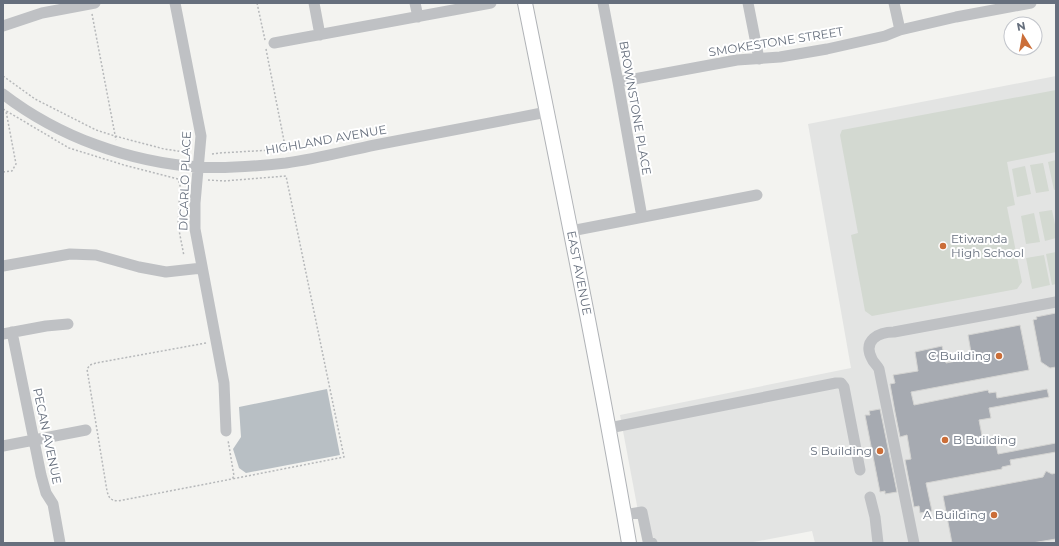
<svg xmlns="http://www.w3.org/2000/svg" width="1059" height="546" viewBox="0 0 1059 546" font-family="Montserrat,sans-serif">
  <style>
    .built { fill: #e3e4e3 }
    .green { fill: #d3d9d1 }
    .water { fill: #b8bfc4 }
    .building { fill: #a6aab1; stroke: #d4d4d2 }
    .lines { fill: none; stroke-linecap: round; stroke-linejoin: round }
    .major-casing { stroke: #b0b3b7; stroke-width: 16 }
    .path { stroke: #b6b8ba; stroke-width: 1.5; stroke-dasharray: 2 2; stroke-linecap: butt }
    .minor { stroke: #bfc1c4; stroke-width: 11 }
    .major { stroke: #fff; stroke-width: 14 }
    .poi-dot { fill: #cb6e38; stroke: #fff; stroke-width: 1.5 }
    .labels { text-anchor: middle; stroke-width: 4; stroke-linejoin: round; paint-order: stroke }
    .street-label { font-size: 12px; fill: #666f7d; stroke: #fff }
    .poi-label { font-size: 12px; fill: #666f7d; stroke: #fff; text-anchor: end }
  </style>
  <rect width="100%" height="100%" fill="#f3f3f0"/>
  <path class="built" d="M 1056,76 L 1056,543 L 815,543 L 812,531 L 748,543 L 644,543 L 620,415 L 851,368 L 808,124 Z"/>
  <path class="green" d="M 1056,90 L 1056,152 L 1007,162 L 1015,205 L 1007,207 L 1022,282 L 1017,289 L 872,316 L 865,311 L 851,235 L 858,233 L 840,135 L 842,130 Z
    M 1056,160 L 1056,189 L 1054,190 L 1048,162 Z
    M 1043,163 L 1049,191 L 1036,193 L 1030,165 Z
    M 1025,166 L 1031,194 L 1017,197 L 1012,169 Z
    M 1052,210 L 1056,229 L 1056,238 L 1045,241 L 1039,212 Z
    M 1034,213 L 1040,242 L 1026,244 L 1021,216 Z
    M 1056,252 L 1056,284 L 1052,285 L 1046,254 Z
    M 1044,255 L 1050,285 L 1032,289 L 1026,258 Z"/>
  <path class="water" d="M 327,389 L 340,455 L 246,473 L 239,468 L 233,449 L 241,437 L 239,407 Z"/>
  <path class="building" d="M 1056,313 L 1056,367 L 1050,368 L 1041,362 L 1033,320 L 1037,319 L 1036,317 Z
    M 1020,325 L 1029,370 L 911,392 L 914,405 L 988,390 L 989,393 L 996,392 L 997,398 L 1047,389 L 1049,397 L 989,408 L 991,418 L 979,420 L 984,446 L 996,444 L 998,454 L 1056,443 L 1056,452 L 1010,460 L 1011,465 L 1002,467 L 1002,469 L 926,483 L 932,511 L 920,513 L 919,506 L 914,507 L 905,460 L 911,459 L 907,435 L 900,437 L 895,412 L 890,384 L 895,383 L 893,375 L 918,371 L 915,352 L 942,346 L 946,363 L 972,358 L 968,335 Z
    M 880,409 L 897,492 L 885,494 L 885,491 L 880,492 L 865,415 L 870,415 L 869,411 Z
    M 1046,471 L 1052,474 L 1056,473 L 1056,539 L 1032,543 L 952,543 L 943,496 L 1043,477 Z"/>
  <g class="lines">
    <defs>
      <path id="major" d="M 525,3 C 561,183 598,362 629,543"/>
    </defs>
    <use href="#major" class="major-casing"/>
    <path class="path" d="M 257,3 L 265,40
      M 92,14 L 116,140
      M 266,49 L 286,151
      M 3,76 L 35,99 L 96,130 L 115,136 L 164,149 L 185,152
      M 3,109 L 69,148 L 124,165 L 178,179 L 180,185 L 178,225 L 184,256
      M 212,154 L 219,153 L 272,150 L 285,146
      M 3,172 L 12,171 L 16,164 L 6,111
      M 208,180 L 224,181 L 286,176 L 344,457 L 232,479
      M 206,343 L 96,363 L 90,365 L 87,369 L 107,491 C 109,498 110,500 118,501 L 232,479 L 234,476 L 228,440"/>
    <path class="minor" d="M 175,3 L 201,136 L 195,203 L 195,229 L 224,383 L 226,431
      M 314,3 L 320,35
      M 415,3 L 418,17
      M 603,3 L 618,82 L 642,217
      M 748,3 L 759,59
      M 894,3 L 900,30
      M 3,26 L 42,13 L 95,3
      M 274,43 L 491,3
      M 618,82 L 737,60 L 780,57 L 827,49 L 885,36 L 900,30 L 956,17 L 1031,3
      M 3,94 C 59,137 129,162 199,167 C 227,169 258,166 286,163 C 316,159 346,151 375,145 C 433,134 490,123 547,112
      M 571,231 L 757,195
      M 3,266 L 70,254 L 96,255 L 139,267 L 166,272 L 202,268
      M 12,332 L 41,475 L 46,493 L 53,504 L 60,543
      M 3,334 L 46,326 L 68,324
      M 609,428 L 836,383 L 841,383 L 844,387 L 860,470
      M 3,446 L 86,430
      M 870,497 L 875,517 L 878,543
      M 624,515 L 642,512 L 648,541 L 652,543
      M 914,543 L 879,369 C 877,365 873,362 872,359 C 862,340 879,332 894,332 L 1056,302"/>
    <use href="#major" class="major"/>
  </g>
  <g class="poi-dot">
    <circle cx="943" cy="246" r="4"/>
    <circle cx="999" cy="356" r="4"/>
    <circle cx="945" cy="440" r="4"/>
    <circle cx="880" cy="451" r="4"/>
    <circle cx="994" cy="515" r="4"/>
  </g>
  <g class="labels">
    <g class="street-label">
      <text transform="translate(776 42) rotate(-9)" y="4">SMOKESTONE STREET</text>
      <text transform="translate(635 108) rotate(80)" y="4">BROWNSTONE PLACE</text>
      <text transform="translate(326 140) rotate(-10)" y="4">HIGHLAND AVENUE</text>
      <text transform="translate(185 181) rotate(-88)" y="4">DICARLO PLACE</text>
      <text transform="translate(579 273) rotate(79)" y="4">EAST AVENUE</text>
      <text transform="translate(47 436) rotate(78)" y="4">PECAN AVENUE</text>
    </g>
    <g class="poi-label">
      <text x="951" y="243" text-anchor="start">Etiwanda<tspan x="951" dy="14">High School</tspan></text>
      <text x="991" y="360">C Building</text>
      <text x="953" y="444" text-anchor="start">B Building</text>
      <text x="872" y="455">S Building</text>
      <text x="986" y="519">A Building</text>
    </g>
  </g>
  <rect width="1059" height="546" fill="none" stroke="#666f7d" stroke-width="8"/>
  <g transform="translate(1023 36) rotate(349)"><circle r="19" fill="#ffffff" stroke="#c2c5cb"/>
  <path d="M0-3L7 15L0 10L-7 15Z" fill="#cb6e38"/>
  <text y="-6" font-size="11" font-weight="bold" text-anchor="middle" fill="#666f7d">N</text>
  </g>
</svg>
